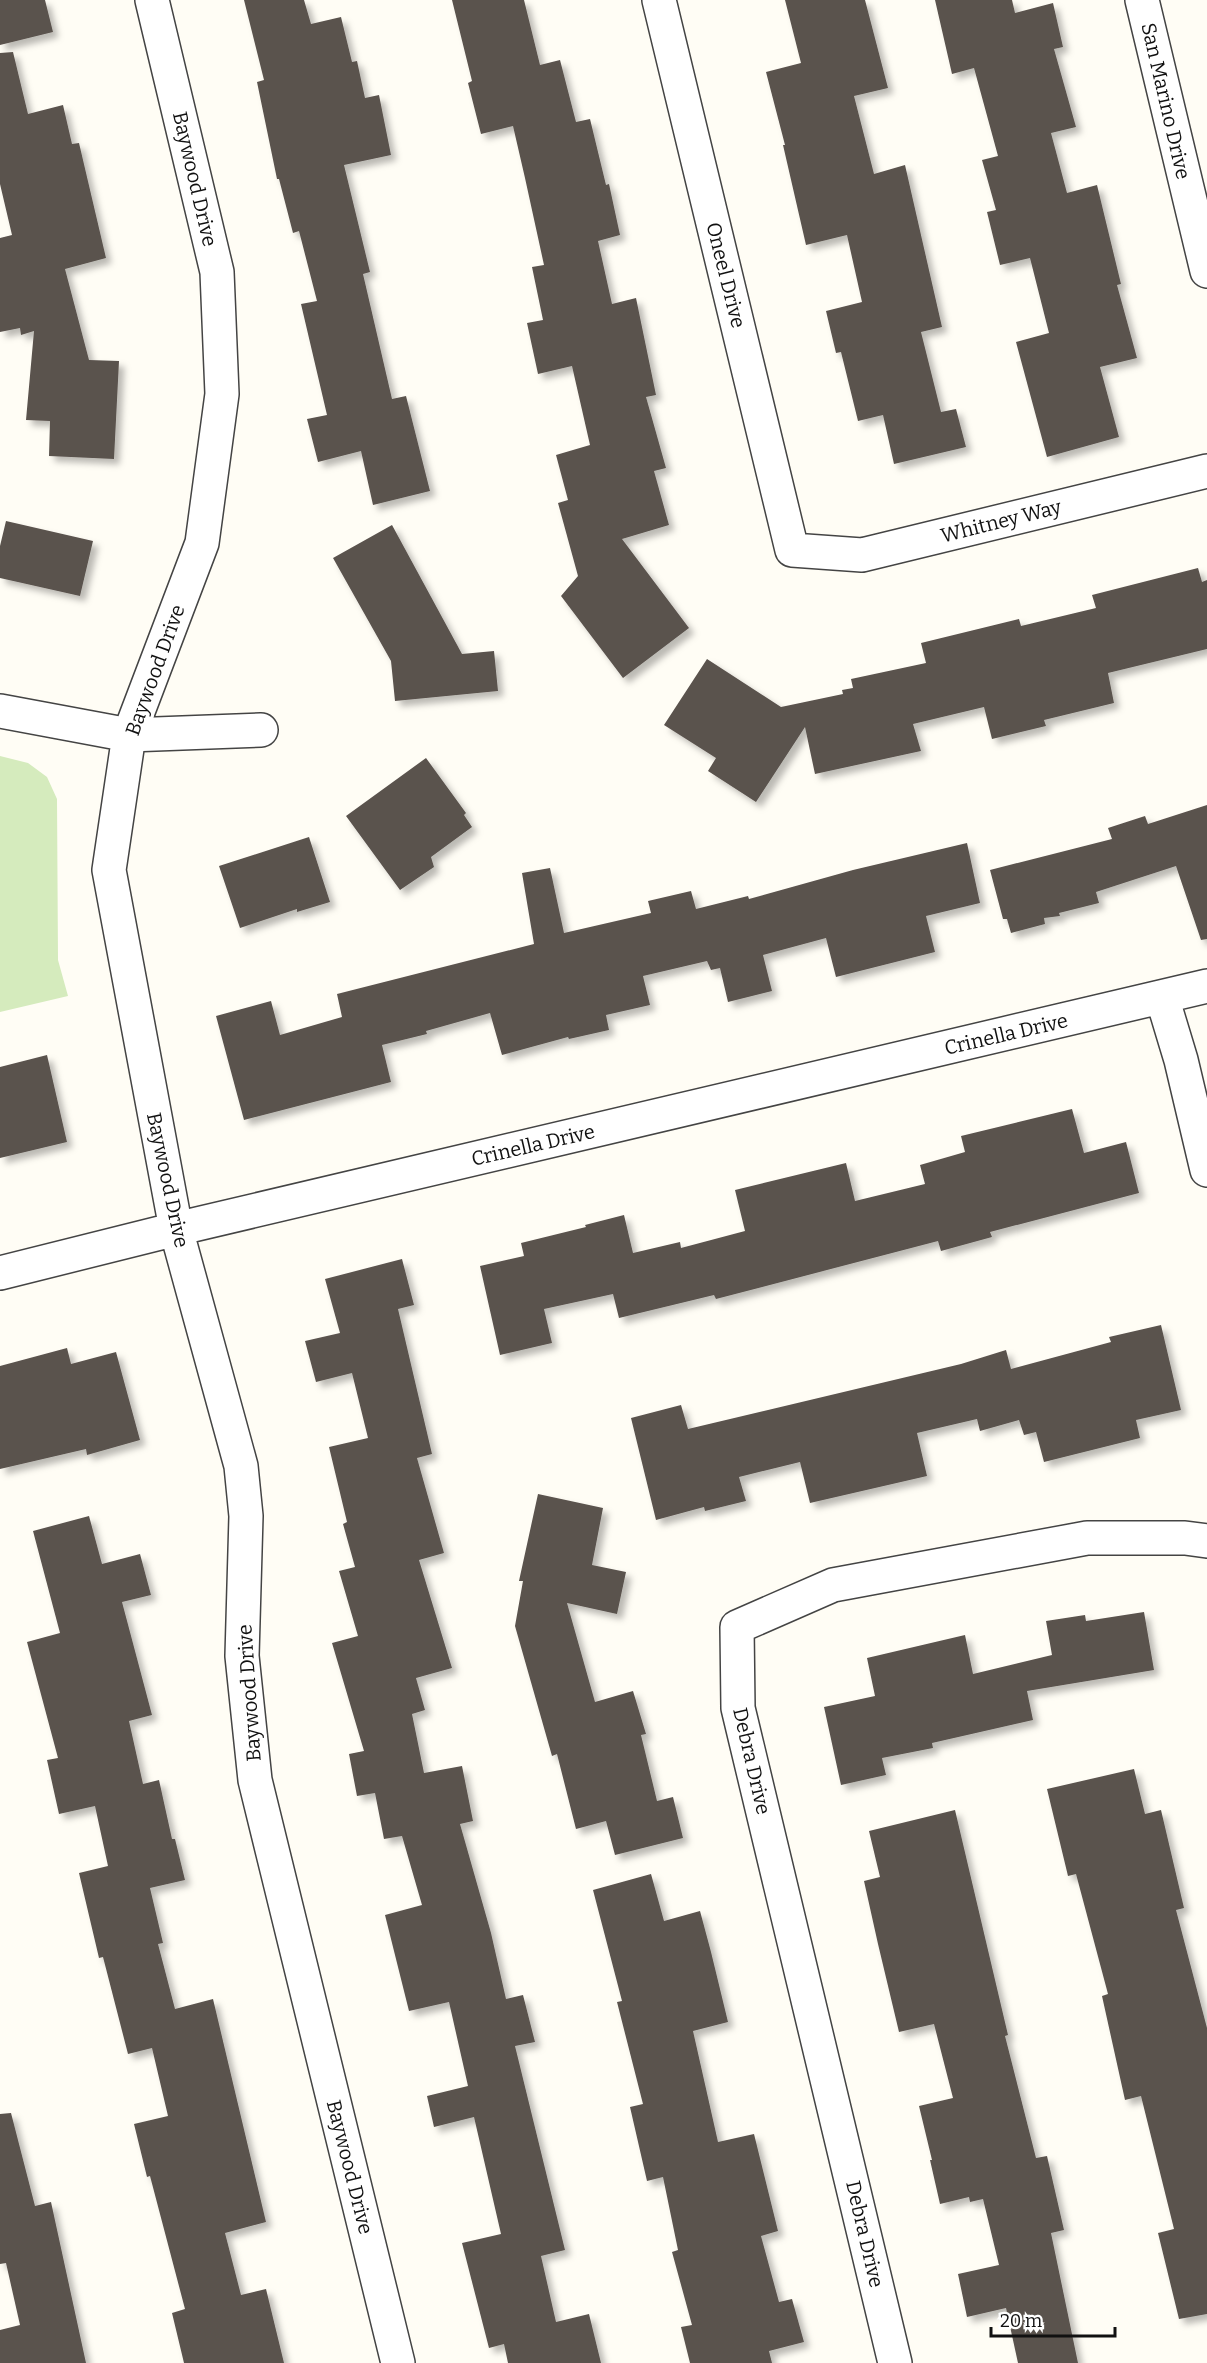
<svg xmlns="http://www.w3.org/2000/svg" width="1207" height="2363" viewBox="0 0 1207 2363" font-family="Bitter,serif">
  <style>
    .green { fill: #d5ebbd }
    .building { fill: #5a524d; filter: url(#shadow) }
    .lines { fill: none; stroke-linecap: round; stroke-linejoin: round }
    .minor-casing { stroke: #444; stroke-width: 36 }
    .minor { stroke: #fff; stroke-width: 33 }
    .labels { text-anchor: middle; stroke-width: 6; stroke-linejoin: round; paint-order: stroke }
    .street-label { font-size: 20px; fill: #111; stroke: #fff }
  </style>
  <defs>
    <filter id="shadow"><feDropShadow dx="5.5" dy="5.5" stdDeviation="3" flood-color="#0004"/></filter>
  </defs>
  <rect width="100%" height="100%" fill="#fffdf5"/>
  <path class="green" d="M 0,756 L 28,763 L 47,777 L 57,799 L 58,960 L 68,996 L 0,1012 Z"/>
  <path class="building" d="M 0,0 L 45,0 L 53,32 L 0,45 Z
    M 244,0 L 304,0 L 311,24 L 341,17 L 352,62 L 357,61 L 365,98 L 379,95 L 391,155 L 344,165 L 370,272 L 363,274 L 392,399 L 406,396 L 430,491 L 373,505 L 361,451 L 318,462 L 307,419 L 327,415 L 301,304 L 317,301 L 299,231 L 293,233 L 279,179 L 277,179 L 257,82 L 264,80 Z
    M 452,0 L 524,0 L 540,65 L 560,60 L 576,122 L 590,119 L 606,185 L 609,184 L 620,235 L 598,241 L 612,304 L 636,298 L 656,395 L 646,397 L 666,468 L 654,471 L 669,525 L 622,539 L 689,628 L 623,678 L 561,596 L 578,576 L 558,503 L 568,500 L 556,455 L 590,445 L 572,366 L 538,374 L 527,323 L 543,320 L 532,267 L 544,265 L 525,178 L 513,126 L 481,134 L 468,83 L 472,81 Z
    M 785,0 L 865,0 L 888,88 L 854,96 L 874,174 L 905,165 L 942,327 L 921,332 L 941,412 L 956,409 L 966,447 L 894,464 L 883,415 L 858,421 L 841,352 L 836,353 L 826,311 L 862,302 L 847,235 L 806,245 L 783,145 L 785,145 L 766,72 L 801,63 Z
    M 935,0 L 1012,0 L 1015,13 L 1053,3 L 1063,47 L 1054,49 L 1076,127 L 1051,133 L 1067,193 L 1097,185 L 1121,284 L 1117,285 L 1137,358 L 1100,367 L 1119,437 L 1047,457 L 1016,342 L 1049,333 L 1030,258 L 1000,265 L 987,212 L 996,210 L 982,160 L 998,156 L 974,68 L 952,74 Z
    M 13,52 L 28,114 L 63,105 L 72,144 L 79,143 L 106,258 L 65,269 L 89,360 L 119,361 L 114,459 L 49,456 L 50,421 L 26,420 L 34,331 L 21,335 L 20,328 L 0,332 L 0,238 L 12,235 L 0,184 L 0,53 Z
    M 6,521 L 93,541 L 80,596 L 0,578 L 0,546 Z
    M 392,525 L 462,654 L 494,651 L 498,691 L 395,701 L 391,661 L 333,558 Z
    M 1198,568 L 1202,582 L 1207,580 L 1207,649 L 1108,673 L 1114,703 L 1044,720 L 1046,726 L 992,739 L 984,707 L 913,724 L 921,751 L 815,774 L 805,727 L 756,802 L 708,771 L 716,758 L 664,725 L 707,659 L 781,707 L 843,694 L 842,690 L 853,688 L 851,679 L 926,663 L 921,643 L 1019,619 L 1021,626 L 1096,608 L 1092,595 Z
    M 426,758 L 466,813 L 464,815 L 472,827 L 431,857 L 434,867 L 400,890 L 346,816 Z
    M 1207,805 L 1207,939 L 1201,940 L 1176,866 L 1096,892 L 1099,903 L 1059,913 L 1060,916 L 1044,918 L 1045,924 L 1011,933 L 1007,919 L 1003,919 L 990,870 L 1112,839 L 1108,828 L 1145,816 L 1148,824 Z
    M 309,837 L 330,902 L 297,912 L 297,909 L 240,928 L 219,866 Z
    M 967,843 L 980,903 L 926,916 L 935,952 L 836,977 L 826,938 L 763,955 L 772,991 L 728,1002 L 720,968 L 711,970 L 707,961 L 643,976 L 650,1005 L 606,1015 L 609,1030 L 569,1039 L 568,1037 L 502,1055 L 490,1013 L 426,1031 L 427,1034 L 382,1045 L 391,1082 L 244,1120 L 216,1016 L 271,1001 L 280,1035 L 342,1017 L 337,994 L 534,944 L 522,873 L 550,868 L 564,933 L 651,913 L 648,901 L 691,891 L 696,909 L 748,896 L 749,899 L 853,870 Z
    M 47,1055 L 67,1142 L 0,1158 L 0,1067 Z
    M 1072,1109 L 1084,1153 L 1126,1142 L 1139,1193 L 990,1232 L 992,1237 L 941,1251 L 938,1241 L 716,1299 L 714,1295 L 619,1318 L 613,1294 L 544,1309 L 552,1343 L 500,1355 L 480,1266 L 524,1256 L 521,1243 L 586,1227 L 585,1225 L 624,1215 L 633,1253 L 680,1242 L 681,1248 L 745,1231 L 735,1190 L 846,1163 L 855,1201 L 925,1184 L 920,1165 L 965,1152 L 961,1136 Z
    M 402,1259 L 414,1305 L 398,1309 L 432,1454 L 417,1458 L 444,1553 L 419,1560 L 452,1668 L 416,1678 L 425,1710 L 412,1714 L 424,1773 L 462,1766 L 473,1821 L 460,1824 L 491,1933 L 506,1999 L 523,1995 L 535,2042 L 515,2046 L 565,2250 L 541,2256 L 556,2322 L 589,2314 L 601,2363 L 508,2363 L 504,2344 L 489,2348 L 462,2243 L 501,2234 L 474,2117 L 434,2127 L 427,2096 L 468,2086 L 449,2002 L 409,2011 L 385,1915 L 422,1905 L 402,1836 L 384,1839 L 375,1793 L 357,1796 L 349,1754 L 364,1751 L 332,1643 L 358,1636 L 339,1571 L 355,1567 L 343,1524 L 347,1522 L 329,1447 L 368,1438 L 352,1373 L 316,1382 L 305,1341 L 340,1333 L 325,1279 Z
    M 1161,1325 L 1181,1410 L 1136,1420 L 1140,1438 L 1044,1462 L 1036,1432 L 1024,1435 L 1019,1420 L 980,1431 L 977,1419 L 917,1433 L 927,1476 L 810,1503 L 800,1462 L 739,1477 L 746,1501 L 705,1511 L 704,1507 L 656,1520 L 631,1418 L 681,1405 L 688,1429 L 961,1364 L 1006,1350 L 1011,1369 L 1111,1342 L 1109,1337 Z
    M 67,1348 L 71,1364 L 116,1352 L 140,1440 L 87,1455 L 86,1449 L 0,1469 L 0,1366 Z
    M 538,1494 L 603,1508 L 592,1565 L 626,1572 L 617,1614 L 567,1603 L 595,1702 L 633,1691 L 646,1734 L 641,1735 L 657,1801 L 673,1797 L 683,1838 L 615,1855 L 606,1821 L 576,1829 L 557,1754 L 552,1756 L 515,1626 L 523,1581 L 519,1581 Z
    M 89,1516 L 102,1564 L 140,1554 L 151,1595 L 122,1602 L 152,1715 L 129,1721 L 143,1784 L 159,1780 L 172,1839 L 175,1839 L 185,1880 L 150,1888 L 163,1943 L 158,1944 L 175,2009 L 213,1999 L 266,2222 L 225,2233 L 241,2295 L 266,2289 L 284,2363 L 184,2363 L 172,2313 L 185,2309 L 150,2176 L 147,2177 L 134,2124 L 168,2116 L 152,2048 L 128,2054 L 103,1957 L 99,1958 L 79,1873 L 108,1866 L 95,1806 L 59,1814 L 47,1760 L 58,1758 L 27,1642 L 60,1633 L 33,1531 Z
    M 1144,1612 L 1154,1670 L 1027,1691 L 1033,1720 L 932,1743 L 933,1748 L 882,1758 L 886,1775 L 841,1785 L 824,1707 L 875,1696 L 867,1658 L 965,1635 L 973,1674 L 1052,1655 L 1046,1621 L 1085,1615 L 1086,1621 Z
    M 1134,1769 L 1145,1814 L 1161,1810 L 1184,1908 L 1176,1910 L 1207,2028 L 1207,2314 L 1179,2319 L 1158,2233 L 1174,2229 L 1141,2096 L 1125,2100 L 1102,1996 L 1108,1994 L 1076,1874 L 1068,1876 L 1047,1789 Z
    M 955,1810 L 1008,2035 L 1005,2036 L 1036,2158 L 1047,2156 L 1064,2230 L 1051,2233 L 1078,2363 L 1018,2363 L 1006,2308 L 967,2317 L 958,2274 L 999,2265 L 983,2199 L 970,2202 L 969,2197 L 940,2204 L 930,2160 L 932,2160 L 919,2106 L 953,2098 L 934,2024 L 899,2032 L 878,1944 L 864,1881 L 880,1877 L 869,1831 Z
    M 651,1874 L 664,1921 L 700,1911 L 711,1952 L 728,2022 L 693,2031 L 718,2142 L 754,2134 L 778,2231 L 761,2236 L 779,2302 L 792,2299 L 804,2342 L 769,2351 L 772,2363 L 690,2363 L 681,2327 L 692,2325 L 672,2252 L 678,2250 L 663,2177 L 647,2181 L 630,2107 L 643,2104 L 617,2002 L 622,2001 L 593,1890 Z
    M 11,2113 L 35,2206 L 51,2202 L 86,2363 L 0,2363 L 0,2330 L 20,2325 L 6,2263 L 0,2264 L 0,2114 Z"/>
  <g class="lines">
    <defs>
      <path id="minor" d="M 152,0 L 217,272 L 222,394 L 202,543 L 129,735 L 109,870 L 176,1229 L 241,1466 L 246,1516 L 242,1656 L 255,1780 L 398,2363
        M 659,0 L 792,550 L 862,555 L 1207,471
        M 1142,0 L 1207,271
        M 0,711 L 129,735 L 261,730
        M 1162,997 L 1181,1060 L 1207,1170
        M 0,1273 L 176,1229 L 1207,986
        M 895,2363 L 738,1708 L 737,1627 L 833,1585 L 1087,1538 L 1185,1538 L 1207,1541"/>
    </defs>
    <use href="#minor" class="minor-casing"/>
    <use href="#minor" class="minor"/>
  </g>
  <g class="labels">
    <g class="street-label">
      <text transform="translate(1166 101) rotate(77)" y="7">San Marino Drive</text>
      <text transform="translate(195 179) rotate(77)" y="7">Baywood Drive</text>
      <text transform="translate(726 275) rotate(76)" y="7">Oneel Drive</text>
      <text transform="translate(1001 521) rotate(-14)" y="7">Whitney Way</text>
      <text transform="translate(155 670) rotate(-70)" y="7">Baywood Drive</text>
      <text transform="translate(1006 1034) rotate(-13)" y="7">Crinella Drive</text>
      <text transform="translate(533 1145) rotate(-13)" y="7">Crinella Drive</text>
      <text transform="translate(168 1180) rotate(78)" y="7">Baywood Drive</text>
      <text transform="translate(249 1693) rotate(-94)" y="7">Baywood Drive</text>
      <text transform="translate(752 1761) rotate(77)" y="7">Debra Drive</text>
      <text transform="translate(350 2167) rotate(76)" y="7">Baywood Drive</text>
      <text transform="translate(865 2234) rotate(77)" y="7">Debra Drive</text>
    </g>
  </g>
  <path d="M991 2327v9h124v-9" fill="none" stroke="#111111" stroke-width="3"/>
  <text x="1000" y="2327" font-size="18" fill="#111111" stroke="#ffffff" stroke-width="4.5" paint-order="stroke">20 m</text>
</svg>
